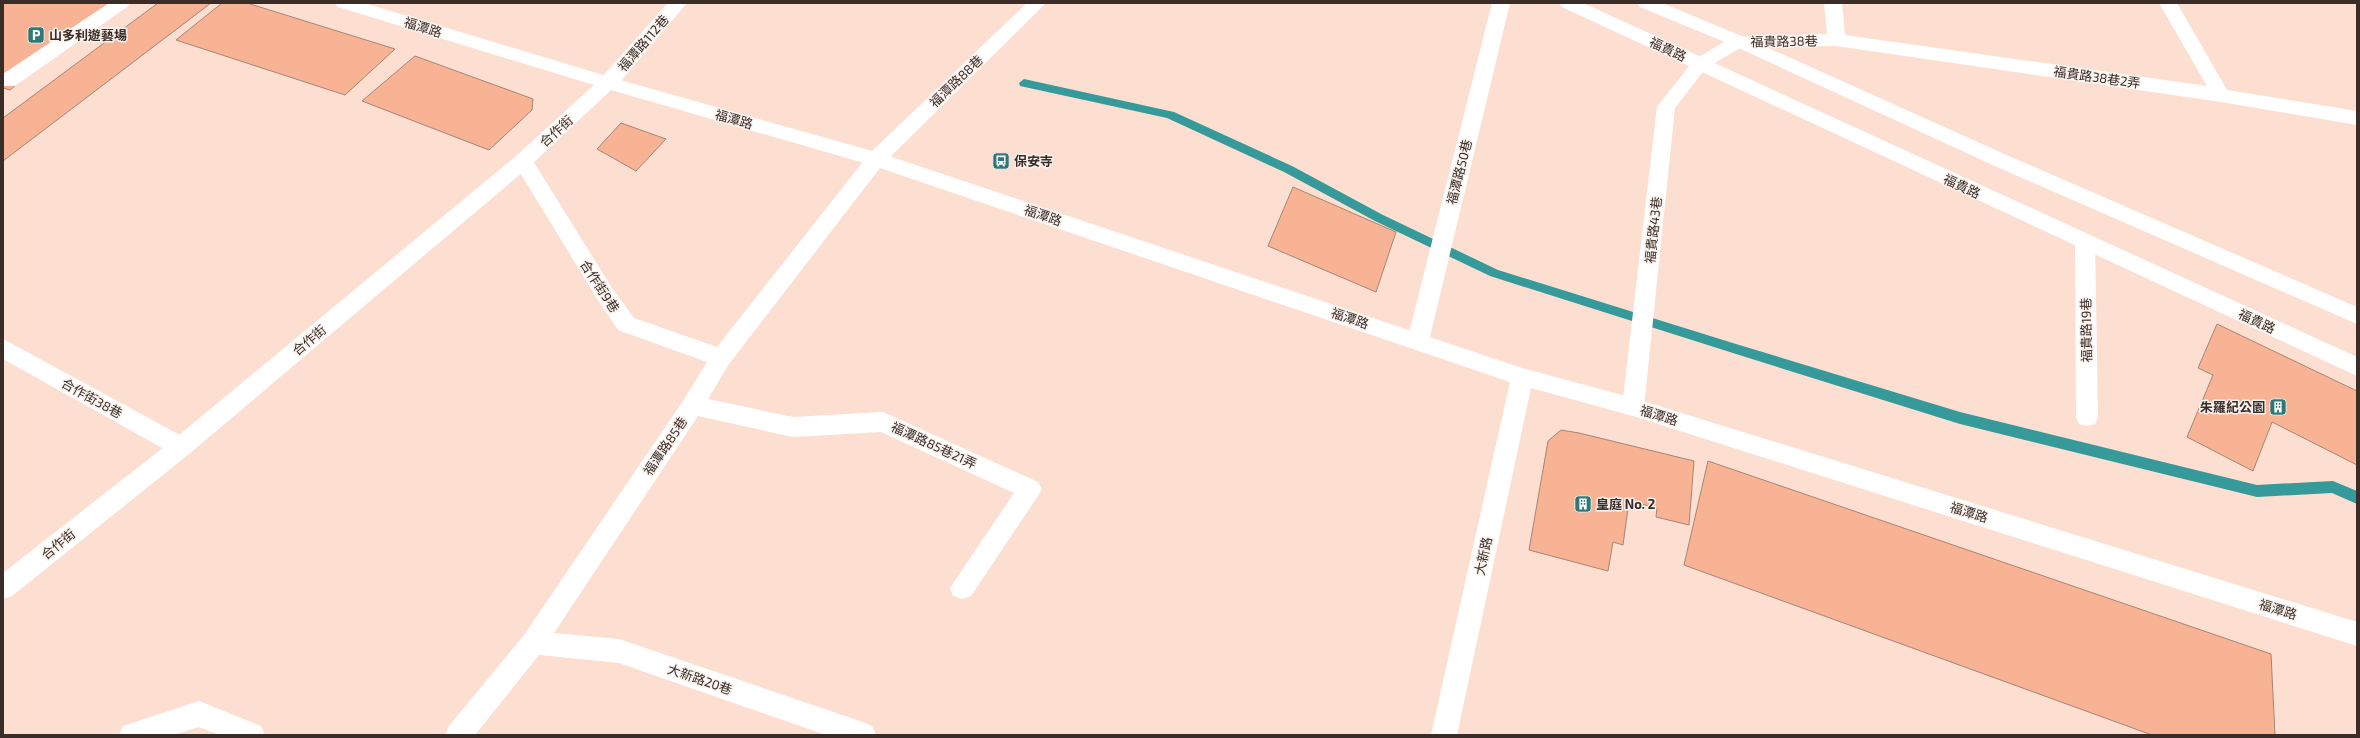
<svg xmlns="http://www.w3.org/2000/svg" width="2360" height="738" viewBox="0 0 2360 738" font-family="'Exo 2','Noto Sans TC',sans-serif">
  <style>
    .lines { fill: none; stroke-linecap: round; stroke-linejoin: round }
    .stream { fill: #369a9a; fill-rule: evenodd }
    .building { fill: #f8b395; stroke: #a68476 }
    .service { fill: #fff; fill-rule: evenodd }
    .minor { fill: #fff; fill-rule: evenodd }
    .tertiary { fill: #fff; fill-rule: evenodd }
    .labels { text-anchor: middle; stroke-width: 3; stroke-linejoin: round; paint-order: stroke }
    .street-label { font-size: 13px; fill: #3a2c26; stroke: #f9f2ee }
    .poi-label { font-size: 13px; font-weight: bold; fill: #3a2c26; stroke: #f9f2ee; text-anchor: start }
  </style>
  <rect width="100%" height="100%" fill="#fddfd2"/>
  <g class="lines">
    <path class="stream" d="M 1024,79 L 1174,112 L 1292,166 L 1383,215 L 1498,270 L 1736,344 L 1960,412 L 2257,485 L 2333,481 L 2357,491 L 2357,504 L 2332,493 L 2257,497 L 1960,424 L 1736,354 L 1490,276 L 1375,221 L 1284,172 L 1167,118 L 1020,86 L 1019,83 Z"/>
  </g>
  <path class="building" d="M 3,3 L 114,3 L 10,90 L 3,88 Z
    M 158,3 L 211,3 L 3,161 L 3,118 Z
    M 222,3 L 247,3 L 395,49 L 345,95 L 176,40 Z
    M 415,56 L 533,99 L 532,110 L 489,150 L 362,101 Z
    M 621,123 L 666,139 L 636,171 L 597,149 Z
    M 1293,187 L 1396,232 L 1376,292 L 1268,246 Z
    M 2217,324 L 2357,391 L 2357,465 L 2272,422 L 2253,471 L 2187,437 L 2213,375 L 2198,368 Z
    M 1561,430 L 1579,433 L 1694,461 L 1689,525 L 1656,517 L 1657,508 L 1629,501 L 1623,545 L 1613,542 L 1608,571 L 1529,550 L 1548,441 Z
    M 1708,461 L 2271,654 L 2275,735 L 2152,735 L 1684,565 Z"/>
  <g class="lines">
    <path class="service" d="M 109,3 L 130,3 L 127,7 L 15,86 L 3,86 L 3,74 Z
      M 668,3 L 687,3 L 615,88 L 608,89 L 601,88 L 599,83 L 601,78 Z
      M 1027,3 L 1046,3 L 883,164 L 729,364 L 708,399 L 793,417 L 883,412 L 1038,482 L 1042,489 L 1038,496 L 971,596 L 962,599 L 953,596 L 950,588 L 1014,493 L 881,432 L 793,437 L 698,416 L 554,633 L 619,639 L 863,722 L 872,726 L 876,735 L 826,735 L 619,663 L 539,655 L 475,735 L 445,735 L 449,726 L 524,635 L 685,398 L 707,362 L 618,330 L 596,297 L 516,166 L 513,161 L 516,156 L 523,154 L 530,156 L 610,285 L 634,318 L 717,347 L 869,154 Z
      M 1492,3 L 1510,3 L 1429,341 L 1426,347 L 1418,350 L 1410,347 L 1407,341 Z
      M 1824,3 L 1842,3 L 1845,35 L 2207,86 L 2159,3 L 2177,3 L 2227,90 L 2357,111 L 2357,125 L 2221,102 L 1836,46 L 1742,47 L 1706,68 L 1675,108 L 1644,407 L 1641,414 L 1633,416 L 1625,414 L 1622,407 L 1657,107 L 1694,60 L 1732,37 L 1827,34 Z
      M 2085,234 L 2092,236 L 2095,242 L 2098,417 L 2095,424 L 2087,426 L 2079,424 L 2076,417 L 2075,242 L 2078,236 Z
      M 3,339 L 189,440 L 192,447 L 189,454 L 181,457 L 173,454 L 3,359 Z
      M 199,701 L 261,726 L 265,735 L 220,735 L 199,727 L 173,735 L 119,735 L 123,726 Z"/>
    <path class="minor" d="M 335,3 L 364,3 L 613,78 L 883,154 L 1522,368 L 1633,398 L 2357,622 L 2357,646 L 1633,416 L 1531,388 L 1457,735 L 1431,735 L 1510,382 L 871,165 L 611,90 L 530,166 L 189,454 L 12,596 L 3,599 L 3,573 L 173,440 L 516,156 L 594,85 L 338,7 Z"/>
    <path class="tertiary" d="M 1559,3 L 1583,3 L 2357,357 L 2357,376 L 1562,7 Z
      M 1637,3 L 1662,3 L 1744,37 L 2011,157 L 2357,307 L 2357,324 L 1997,167 L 1732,45 L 1640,7 Z"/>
  </g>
  <defs>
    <symbol id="parking-square" viewBox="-11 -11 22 22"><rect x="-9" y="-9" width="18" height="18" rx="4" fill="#2e7878" stroke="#f9f2ee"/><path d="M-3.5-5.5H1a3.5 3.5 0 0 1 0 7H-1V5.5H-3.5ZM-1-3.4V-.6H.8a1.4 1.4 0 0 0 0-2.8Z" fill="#fff"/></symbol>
    <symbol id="bus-square" viewBox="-11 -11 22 22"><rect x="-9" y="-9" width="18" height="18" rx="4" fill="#2e7878" stroke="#f9f2ee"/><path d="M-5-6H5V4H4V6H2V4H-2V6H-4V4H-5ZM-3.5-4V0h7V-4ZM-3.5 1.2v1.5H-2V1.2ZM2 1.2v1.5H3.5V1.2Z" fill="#fff"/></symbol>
    <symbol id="building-square" viewBox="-11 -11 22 22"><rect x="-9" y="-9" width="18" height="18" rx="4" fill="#2e7878" stroke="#f9f2ee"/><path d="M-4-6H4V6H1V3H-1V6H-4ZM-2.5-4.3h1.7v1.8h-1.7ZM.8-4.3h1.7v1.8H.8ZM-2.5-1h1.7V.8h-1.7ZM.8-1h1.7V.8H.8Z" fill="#fff"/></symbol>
  </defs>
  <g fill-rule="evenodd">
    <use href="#parking-square" x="26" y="25" width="20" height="20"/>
    <use href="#bus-square" x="991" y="151" width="20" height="20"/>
    <use href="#building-square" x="2268" y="397" width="20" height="20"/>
    <use href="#building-square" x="1573" y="494" width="20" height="20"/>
  </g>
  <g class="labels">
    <g class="street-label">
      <text transform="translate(423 27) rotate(17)" y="5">福潭路</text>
      <text transform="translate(1784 41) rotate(-1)" y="5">福貴路38巷</text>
      <text transform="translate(643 43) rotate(-49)" y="5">福潭路112巷</text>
      <text transform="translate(1668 49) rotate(25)" y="5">福貴路</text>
      <text transform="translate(2097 77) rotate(8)" y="5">福貴路38巷2弄</text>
      <text transform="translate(956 81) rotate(-44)" y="5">福潭路88巷</text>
      <text transform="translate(734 119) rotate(16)" y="5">福潭路</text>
      <text transform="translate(556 131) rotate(-42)" y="5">合作街</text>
      <text transform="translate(1459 172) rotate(-76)" y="5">福潭路50巷</text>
      <text transform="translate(1962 186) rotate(25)" y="5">福貴路</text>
      <text transform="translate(1043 215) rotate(19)" y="5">福潭路</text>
      <text transform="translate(1653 230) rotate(-84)" y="5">福貴路43巷</text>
      <text transform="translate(600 286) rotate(57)" y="5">合作街9巷</text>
      <text transform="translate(1350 318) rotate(19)" y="5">福潭路</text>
      <text transform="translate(2257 321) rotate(25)" y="5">福貴路</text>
      <text transform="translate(2086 330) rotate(-91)" y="5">福貴路19巷</text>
      <text transform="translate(309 340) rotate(-40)" y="5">合作街</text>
      <text transform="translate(92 398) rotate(29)" y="5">合作街38巷</text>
      <text transform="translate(1659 415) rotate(17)" y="5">福潭路</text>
      <text transform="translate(934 445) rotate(25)" y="5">福潭路85巷21弄</text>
      <text transform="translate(665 446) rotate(-56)" y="5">福潭路85巷</text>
      <text transform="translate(1969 512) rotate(17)" y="5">福潭路</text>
      <text transform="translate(58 544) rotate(-39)" y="5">合作街</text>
      <text transform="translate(1483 556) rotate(-78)" y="5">大新路</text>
      <text transform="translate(2278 609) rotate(17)" y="5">福潭路</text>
      <text transform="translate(700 679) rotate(19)" y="5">大新路20巷</text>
    </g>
    <g class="poi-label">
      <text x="49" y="40">山多利遊藝場</text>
      <text x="1014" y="166">保安寺</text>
      <text x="2265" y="412" text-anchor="end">朱羅紀公園</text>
      <text x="1596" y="509">皇庭 No. 2</text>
    </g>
  </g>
  <rect width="2360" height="738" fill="none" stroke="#3a2c26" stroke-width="8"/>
</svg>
